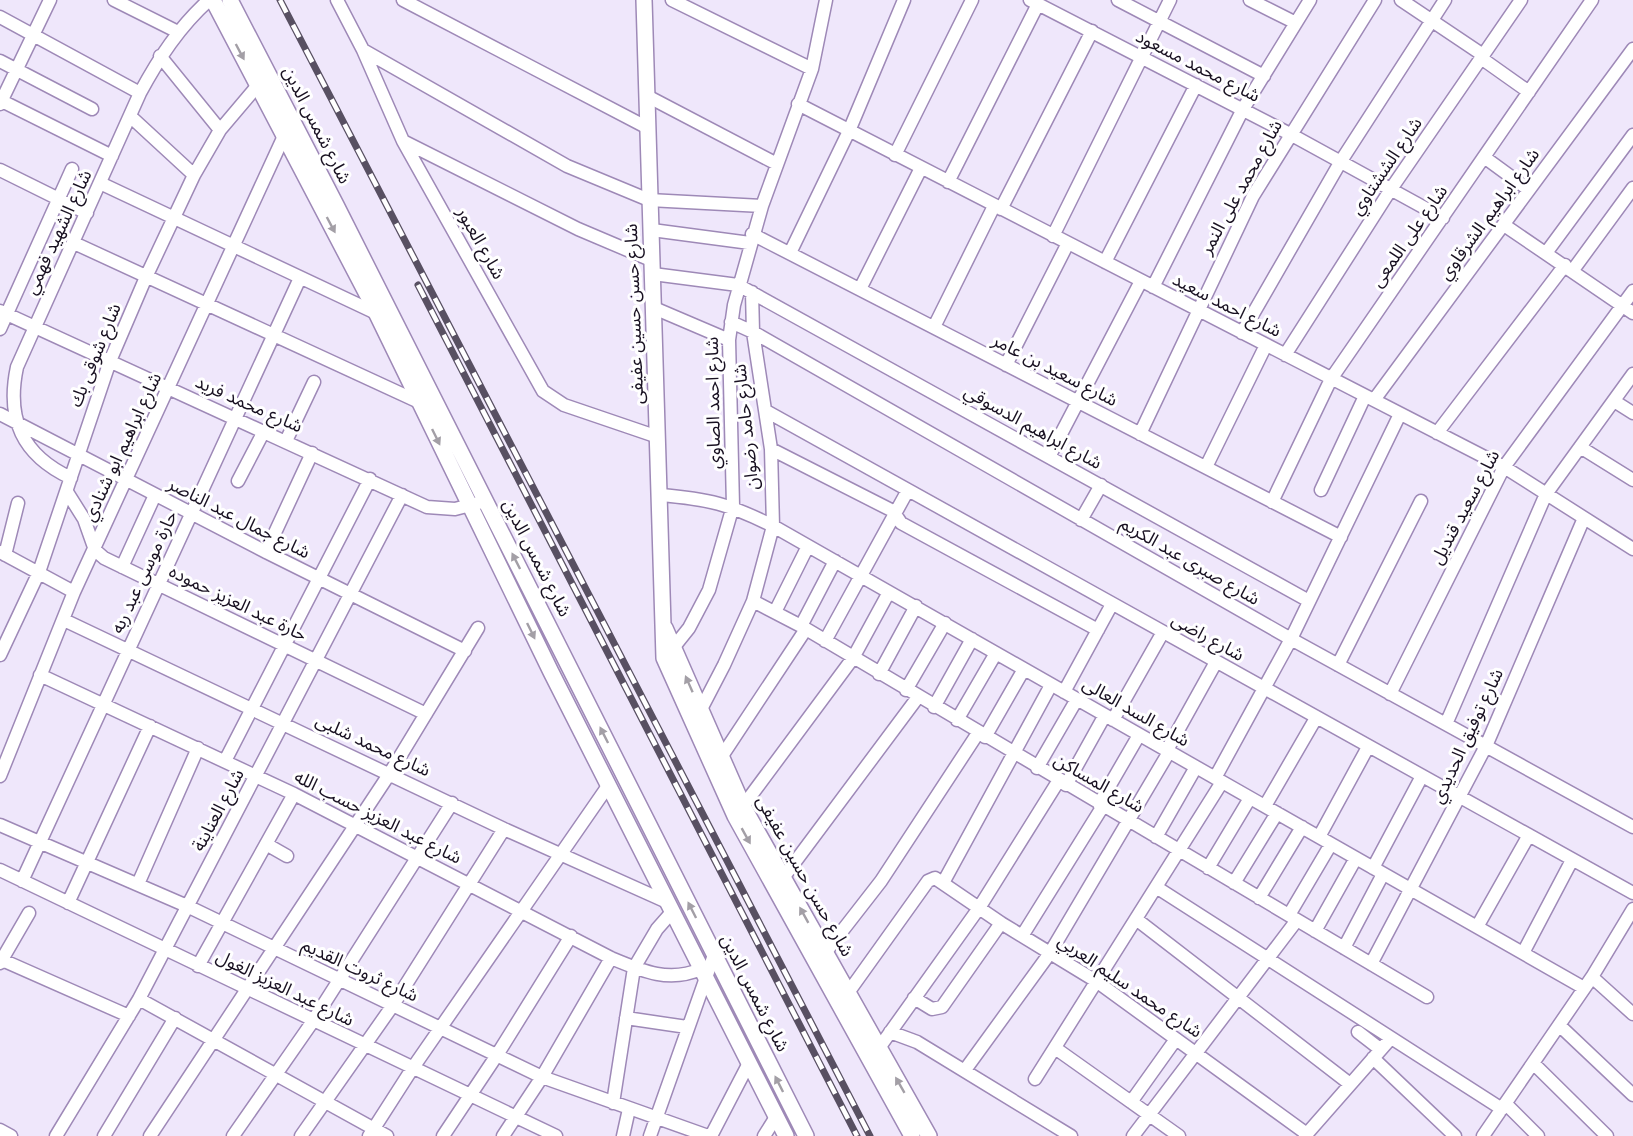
<svg xmlns="http://www.w3.org/2000/svg" width="1633" height="1136" viewBox="0 0 1633 1136" font-family="'Open Sans','Noto Sans Arabic',sans-serif">
  <style>
    .lines { fill: none; stroke-linecap: round; stroke-linejoin: round }
    .minor-casing { stroke: #9e89b7; stroke-width: 15 }
    .tertiary-casing { stroke: #9e89b7; stroke-width: 18 }
    .minor { stroke: #fff; stroke-width: 12 }
    .tertiary { stroke: #fff; stroke-width: 15 }
    .rail-casing { stroke: #585062; stroke-width: 7 }
    .rail { stroke: #fff; stroke-width: 4.5; stroke-dasharray: 14; stroke-linecap: butt }
    .oneway { fill: #a39fa6 }
    .labels { text-anchor: middle; stroke-width: 6; stroke-linejoin: round; paint-order: stroke }
    .street-label { font-size: 18px; fill: #181021; stroke: #fff }
  </style>
  <rect width="100%" height="100%" fill="#efe7fb"/>
  <g class="lines">
    <defs>
      <path id="minor" d="M 114,0 L 178,32
        M 337,0 L 363,50 L 403,141 L 543,391 L 564,405 L 658,437
        M 403,0 L 648,128
        M 672,0 L 812,69
        M 1030,0 L 1290,134 L 1443,218
        M 1118,0 L 1264,76
        M 1250,0 L 1296,23
        M 1401,0 L 1483,55
        M 0,17 L 140,93
        M 363,50 L 567,166 L 649,200 L 762,206
        M 160,56 L 220,130
        M 1481,58 L 1529,92
        M 0,61 L 92,109
        M 647,96 L 777,164
        M 0,100 L 112,156
        M 0,104 L 50,0
        M 798,104 L 1504,467 L 1633,549
        M 130,116 L 194,175
        M 403,141 L 578,229 L 651,260
        M 895,155 L 972,0
        M 1484,157 L 1529,190
        M 0,170 L 87,213
        M 948,182 L 1038,4
        M 100,183 L 376,313
        M 1001,209 L 1092,31
        M 1504,225 L 1633,313
        M 652,230 L 750,243
        M 752,234 L 1341,537
        M 1053,236 L 1170,0
        M 74,243 L 419,402
        M 790,253 L 849,131 L 904,0
        M 1546,253 L 1633,135
        M 1105,262 L 1196,85
        M 1573,270 L 1633,188
        M 653,274 L 738,285 L 1309,601
        M 1153,287 L 1243,109 L 1310,0
        M 860,289 L 921,168
        M 654,308 L 729,340
        M 0,311 L 427,507 L 455,509 L 486,501
        M 731,322 L 753,332 L 1291,639 L 1633,827
        M 934,327 L 994,206
        M 0,329 L 72,169
        M 1242,333 L 1341,161 L 1445,0
        M 1285,355 L 1391,189 L 1521,0
        M 1006,365 L 1068,243
        M 1374,400 L 1633,49
        M 1614,401 L 1633,413
        M 766,411 L 1633,893
        M 0,414 L 266,552 L 465,651
        M 1437,433 L 1565,265
        M 1140,434 L 1253,196 L 1375,0
        M 286,441 L 314,382
        M 1580,447 L 1633,480
        M 771,449 L 893,511 L 901,523 L 1098,630
        M 1049,457 L 1141,281
        M 1206,467 L 1266,345
        M 71,478 C 22,455 6,419 17,367 L 140,93 C 159,58 179,27 209,0
        M 238,481 L 264,431
        M 1321,490 L 1365,396
        M 67,492 L 84,519 L 95,550 L 104,558 L 426,714
        M 660,495 C 709,499 729,504 773,526 L 1584,988
        M 1272,502 L 1331,379 L 1592,0
        M 1081,520 L 1101,485
        M 0,552 L 74,592
        M 266,552 L 312,453
        M 5,555 L 18,503
        M 122,567 L 155,495
        M 753,601 L 801,626 L 1427,997
        M 775,612 L 808,546
        M 64,620 L 504,829 L 667,902
        M 801,626 L 835,561
        M 825,641 L 908,490
        M 669,653 L 689,628 L 709,590 L 733,506 L 729,340 L 734,305 L 762,206 L 812,69 L 826,0
        M 0,655 L 39,572 L 110,361 L 146,277 L 194,175 L 220,130 L 258,85
        M 1338,665 L 1421,501
        M 879,674 L 916,606
        M 40,675 L 294,794 L 611,958 C 642,971 669,983 701,969
        M 906,690 L 945,623
        M 1064,692 L 1112,604
        M 1390,694 L 1504,467 L 1633,291
        M 934,707 L 972,639
        M 698,715 L 724,665 L 753,601 L 773,526 L 771,449 L 753,332 L 752,292
        M 957,720 L 996,653
        M 1113,720 L 1163,632
        M 1446,724 L 1546,494 L 1633,374
        M 985,737 L 1024,669
        M 1167,750 L 1216,662
        M 225,761 L 370,479
        M 718,762 L 806,629
        M 1037,768 L 1077,699
        M 0,776 L 74,592 L 284,136
        M 1215,778 L 1291,639 L 1400,414
        M 1066,785 L 1105,715
        M 1099,804 L 1139,735
        M 1265,806 L 1316,718
        M 738,813 L 853,658 L 889,592
        M 0,825 L 187,906 L 542,1077 L 708,1136
        M 1156,837 L 1196,767
        M 1319,837 L 1368,747
        M 266,844 L 287,856
        M 1208,868 L 1250,798
        M 1373,868 L 1422,776
        M 0,870 L 556,1136
        M 783,878 L 918,697
        M 22,881 L 300,278
        M 943,883 L 1051,685
        M 1234,883 L 1277,813
        M 138,884 L 198,748
        M 1156,887 L 1502,1109
        M 1259,898 L 1302,827
        M 68,903 L 150,726
        M 1289,915 L 1331,844
        M 1136,919 L 1350,1084
        M 1477,927 L 1529,835
        M 1315,931 L 1356,858
        M 1022,936 L 1103,806
        M 1344,948 L 1383,874
        M 825,953 L 881,881 L 978,733
        M 1523,953 L 1572,860
        M 0,959 L 129,1016
        M 0,963 L 29,913
        M 1371,964 L 1486,746 L 1584,518
        M 198,966 L 294,794
        M 1592,977 L 1633,1014
        M 845,997 L 928,881 L 935,878 L 1001,923 L 1096,981 L 1307,1134
        M 914,998 L 932,1009 L 942,1007 L 1001,923
        M 139,999 L 387,1136
        M 626,1018 L 687,1027
        M 1559,1025 L 1633,1095
        M 890,1032 L 917,1042 L 1071,1136
        M 1358,1032 L 1380,1049
        M 879,1048 L 979,908 L 1059,780
        M 1055,1048 L 1179,1136
        M 1373,1058 L 1455,1136
        M 1533,1063 L 1607,1136
        M 965,1070 L 1050,953 L 1169,752
        M 1035,1079 L 1222,782
        M 1131,1102 L 1176,1039
        M 613,1103 L 634,968 L 657,929 L 672,912
        M 1506,1104 L 1538,1136
        M 0,1130 L 11,1136
        M 56,1136 L 139,999 L 402,495
        M 104,1136 L 175,1018
        M 150,1136 L 390,773 L 478,628
        M 233,1136 L 313,1021 L 452,803
        M 301,1136 L 393,1005 L 504,829
        M 369,1136 L 412,1069 L 608,786
        M 443,1136 L 497,1055 L 571,936
        M 503,1136 L 542,1077 L 611,958
        M 623,1136 L 629,1109
        M 650,1136 L 714,955
        M 711,1136 L 749,1063
        M 764,1136 L 776,1117
        M 1133,1136 L 1297,920
        M 1305,1136 L 1391,1038
        M 1483,1136 L 1592,977 L 1633,909"/>
      <path id="tertiary" d="M 213,0 L 369,298 L 551,672 L 786,1136
        M 230,0 L 336,205 L 806,1136
        M 644,0 L 664,658 L 735,816 L 912,1136
        M 665,628 L 744,808 L 929,1136"/>
    </defs>
    <use href="#minor" class="minor-casing"/>
    <use href="#tertiary" class="tertiary-casing"/>
    <use href="#minor" class="minor"/>
    <use href="#tertiary" class="tertiary"/>
    <defs>
      <path id="rail" d="M 280,0 L 870,1136
        M 418,285 L 857,1136"/>
    </defs>
    <use href="#rail" class="rail-casing"/>
    <use href="#rail" class="rail"/>
  </g>
  <defs><path id="oneway-solid" d="M-6-.8H1V-3.2L6.5 0L1 3.2V.8H-6Z" transform="scale(1.5)"/></defs>
  <g class="oneway">
    <use href="#oneway-solid" transform="translate(240 52) rotate(62)"/>
    <use href="#oneway-solid" transform="translate(331 225) rotate(62)"/>
    <use href="#oneway-solid" transform="translate(436 437) rotate(64)"/>
    <use href="#oneway-solid" transform="translate(516 561) rotate(-117)"/>
    <use href="#oneway-solid" transform="translate(531 631) rotate(64)"/>
    <use href="#oneway-solid" transform="translate(689 684) rotate(-114)"/>
    <use href="#oneway-solid" transform="translate(604 735) rotate(-117)"/>
    <use href="#oneway-solid" transform="translate(746 836) rotate(61)"/>
    <use href="#oneway-solid" transform="translate(692 910) rotate(-117)"/>
    <use href="#oneway-solid" transform="translate(804 915) rotate(-119)"/>
    <use href="#oneway-solid" transform="translate(779 1084) rotate(-117)"/>
    <use href="#oneway-solid" transform="translate(900 1085) rotate(-120)"/>
  </g>
  <g class="labels">
    <g class="street-label">
      <text transform="translate(1198 66) rotate(27)" y="6">شارع محمد مسعود</text>
      <text transform="translate(317 125) rotate(63)" y="6">شارع شمس الدين</text>
      <text transform="translate(1386 166) rotate(-56)" y="6">شارع الششتاوي</text>
      <text transform="translate(1241 187) rotate(-61)" y="6">شارع محمد على النمر</text>
      <text transform="translate(1489 214) rotate(-54)" y="6">شارع ابراهيم الشرقاوي</text>
      <text transform="translate(58 232) rotate(-65)" y="6">شارع الشهيد فهمي</text>
      <text transform="translate(1409 236) rotate(-55)" y="6">شارع على اللمعى</text>
      <text transform="translate(481 243) rotate(61)" y="6">شارع العبور</text>
      <text transform="translate(1227 305) rotate(27)" y="6">شارع احمد سعيد</text>
      <text transform="translate(634 314) rotate(-92)" y="6">شارع حسن حسين عفيفى</text>
      <text transform="translate(95 355) rotate(-68)" y="6">شارع شوقى بك</text>
      <text transform="translate(1055 370) rotate(27)" y="6">شارع سعيد بن عامر</text>
      <text transform="translate(713 403) rotate(-91)" y="6">شارع احمد الصاوي</text>
      <text transform="translate(249 404) rotate(24)" y="6">شارع محمد فريد</text>
      <text transform="translate(746 427) rotate(-96)" y="6">شارع حامد رضوان</text>
      <text transform="translate(1033 427) rotate(29)" y="6">شارع ابراهيم الدسوقي</text>
      <text transform="translate(122 447) rotate(-65)" y="6">شارع ابراهيم ابو شنادي</text>
      <text transform="translate(1465 507) rotate(-62)" y="6">شارع سعيد قنديل</text>
      <text transform="translate(239 518) rotate(27)" y="6">شارع جمال عبد الناصر</text>
      <text transform="translate(537 558) rotate(63)" y="6">شارع شمس الدين</text>
      <text transform="translate(1190 561) rotate(30)" y="6">شارع صبرى عبد الكريم</text>
      <text transform="translate(144 572) rotate(-65)" y="6">حارة موسى عبد ربه</text>
      <text transform="translate(238 603) rotate(26)" y="6">حارة عبد العزيز حموده</text>
      <text transform="translate(1208 637) rotate(29)" y="6">شارع راضى</text>
      <text transform="translate(1136 712) rotate(30)" y="6">شارع السد العالى</text>
      <text transform="translate(1467 736) rotate(-65)" y="6">شارع توفيق الحديدي</text>
      <text transform="translate(373 745) rotate(25)" y="6">شارع محمد شلبى</text>
      <text transform="translate(1099 783) rotate(30)" y="6">شارع المساكن</text>
      <text transform="translate(218 810) rotate(-62)" y="6">شارع العناينة</text>
      <text transform="translate(378 817) rotate(27)" y="6">شارع عبد العزيز حسب الله</text>
      <text transform="translate(805 876) rotate(61)" y="6">شارع حسن حسين عفيفى</text>
      <text transform="translate(360 970) rotate(25)" y="6">شارع ثروت القديم</text>
      <text transform="translate(1130 986) rotate(34)" y="6">شارع محمد سليم العربي</text>
      <text transform="translate(285 988) rotate(26)" y="6">شارع عبد العزيز الغول</text>
      <text transform="translate(755 993) rotate(63)" y="6">شارع شمس الدين</text>
    </g>
  </g>
</svg>
